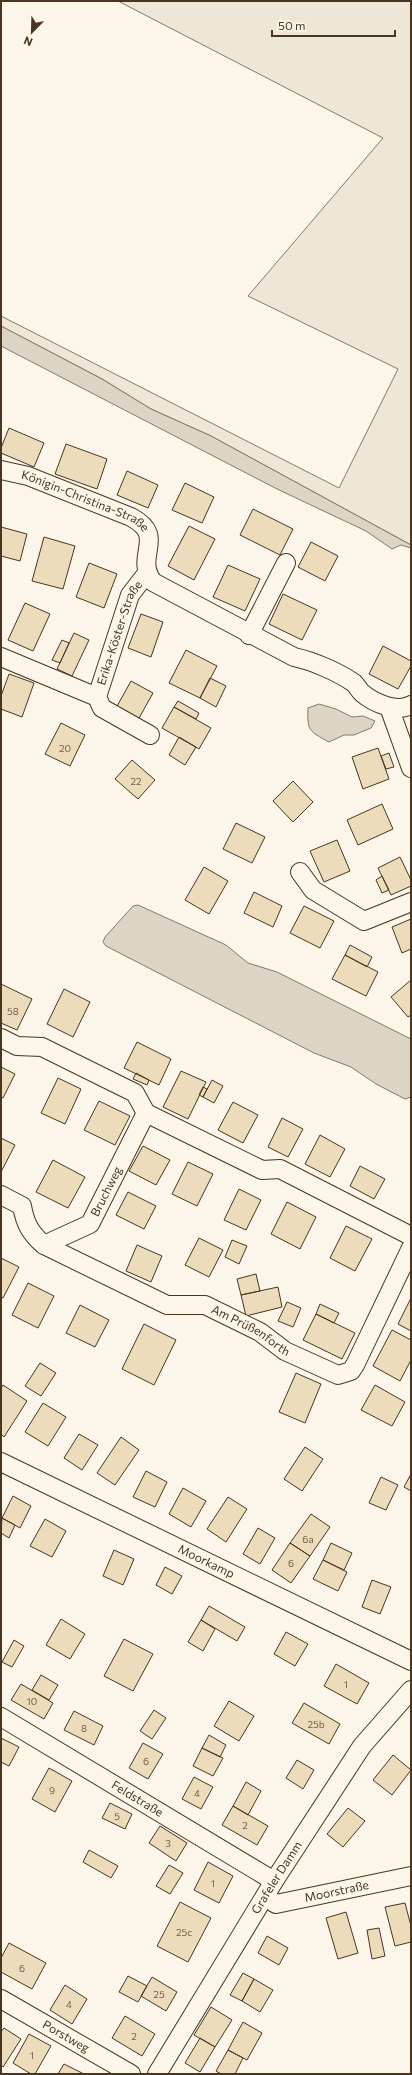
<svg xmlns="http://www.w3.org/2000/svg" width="412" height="2075" viewBox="0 0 412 2075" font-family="Commissioner,sans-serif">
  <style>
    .green { fill: #ede6d9; stroke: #887966 }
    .water { fill: #dcd4c6; stroke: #887966 }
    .building { fill: #ecdcbc; stroke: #4a3520 }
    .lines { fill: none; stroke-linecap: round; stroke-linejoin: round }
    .minor-casing { stroke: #4a3520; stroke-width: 20 }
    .minor { stroke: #fbf6e9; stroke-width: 18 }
    .labels { text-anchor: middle; stroke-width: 3; stroke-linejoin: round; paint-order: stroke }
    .number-label { font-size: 10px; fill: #725f47 }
    .street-label { font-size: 12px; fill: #4a3520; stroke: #fbf6e9 }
  </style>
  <rect width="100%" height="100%" fill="#fbf6e9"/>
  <path class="green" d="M 118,1 L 411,1 L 411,545 L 211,436 L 151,409 L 102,379 L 1,326 L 1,316 L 339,488 L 398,369 L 248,296 L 383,138 Z"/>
  <path class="water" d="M 1,326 L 102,379 L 151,409 L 211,436 L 411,545 L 411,548 L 401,545 L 392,549 L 366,531 L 277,489 L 1,346 Z
    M 319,704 L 336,709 L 352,717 L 363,716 L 375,721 L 371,728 L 354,735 L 344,735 L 329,742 C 309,731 307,731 308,708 Z
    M 138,905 L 226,945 L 248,963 L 277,972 L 411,1039 L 411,1097 L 405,1099 L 376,1084 L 351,1067 L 314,1053 L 106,946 L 103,942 L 105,937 L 133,906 Z"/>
  <path class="building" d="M 9,428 L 44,443 L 34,467 L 1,453 L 1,448 Z
    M 66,444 L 107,459 L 97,489 L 55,474 Z
    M 127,471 L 158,485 L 148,508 L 117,495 Z
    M 185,483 L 214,497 L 202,523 L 172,510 Z
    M 253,509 L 293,529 L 280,555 L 240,535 Z
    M 189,526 L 215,539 L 194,580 L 168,566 Z
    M 1,527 L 27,534 L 20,561 L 1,556 Z
    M 44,537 L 75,546 L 63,589 L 32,581 Z
    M 311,542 L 338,556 L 325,581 L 298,567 Z
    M 89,563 L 117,574 L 104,608 L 76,597 Z
    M 228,565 L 260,579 L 245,611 L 213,597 Z
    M 283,594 L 317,610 L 302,640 L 269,624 Z
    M 25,603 L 50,614 L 33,651 L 8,640 Z
    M 141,614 L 163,622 L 151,657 L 128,648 Z
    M 74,633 L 89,640 L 72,676 L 57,669 Z
    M 62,640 L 69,643 L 60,663 L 52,660 Z
    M 383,646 L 411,661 L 411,666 L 398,689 L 369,674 Z
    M 186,650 L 217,666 L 200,698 L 169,683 Z
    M 9,674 L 34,683 L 22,717 L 1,709 L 1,696 Z
    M 210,678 L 226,686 L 216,707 L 200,698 Z
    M 131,681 L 153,693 L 138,720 L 116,708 Z
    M 178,701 L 199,713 L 196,719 L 174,707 Z
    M 174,707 L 211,728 L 199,749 L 162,728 Z
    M 61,723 L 85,735 L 70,766 L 45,754 Z
    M 179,737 L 196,747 L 185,765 L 169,755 Z
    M 378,748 L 389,779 L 363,789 L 352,757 Z
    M 389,753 L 394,767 L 386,769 L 381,756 Z
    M 132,760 L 155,780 L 138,799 L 115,779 Z
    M 293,781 L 313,802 L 293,822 L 273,801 Z
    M 382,804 L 393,829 L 358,845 L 347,820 Z
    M 236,823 L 265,837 L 252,863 L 223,849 Z
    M 337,840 L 350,871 L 324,882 L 310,851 Z
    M 400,857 L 411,880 L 411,886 L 391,895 L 378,868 Z
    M 204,867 L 228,881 L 209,914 L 185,900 Z
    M 382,876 L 389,890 L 382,893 L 376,880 Z
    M 254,892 L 282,906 L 273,927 L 244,913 Z
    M 304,906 L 334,921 L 320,948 L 290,933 Z
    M 411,919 L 411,949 L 402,953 L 392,927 Z
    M 350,945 L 372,957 L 367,967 L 345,955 Z
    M 345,955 L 378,972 L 366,996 L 332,979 Z
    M 411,980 L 411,1015 L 408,1017 L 391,997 Z
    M 1,984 L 32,999 L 17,1030 L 1,1023 Z
    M 64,989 L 90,1002 L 73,1037 L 47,1024 Z
    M 137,1042 L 171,1059 L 159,1085 L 124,1068 Z
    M 1,1067 L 15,1074 L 3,1098 L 1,1097 Z
    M 181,1071 L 206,1082 L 188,1119 L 163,1107 Z
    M 136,1073 L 149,1080 L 147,1085 L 133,1079 Z
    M 58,1078 L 81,1089 L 65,1124 L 41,1113 Z
    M 212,1080 L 223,1086 L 214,1103 L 203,1097 Z
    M 203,1087 L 207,1089 L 203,1097 L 199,1095 Z
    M 99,1101 L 130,1116 L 115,1145 L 84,1130 Z
    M 233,1102 L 258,1115 L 243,1143 L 218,1130 Z
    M 282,1118 L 303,1129 L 288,1157 L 268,1147 Z
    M 320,1135 L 345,1149 L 330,1177 L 305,1164 Z
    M 1,1138 L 15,1145 L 1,1172 Z
    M 143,1146 L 170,1160 L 156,1185 L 129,1171 Z
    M 53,1160 L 85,1177 L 68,1208 L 36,1192 Z
    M 188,1162 L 213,1174 L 197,1206 L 172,1194 Z
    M 360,1166 L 385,1179 L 374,1199 L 350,1186 Z
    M 239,1189 L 261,1200 L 246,1230 L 224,1220 Z
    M 128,1192 L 156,1206 L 144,1229 L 116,1215 Z
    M 287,1202 L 316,1217 L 300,1249 L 271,1234 Z
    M 346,1226 L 372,1239 L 355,1271 L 330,1258 Z
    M 199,1238 L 223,1250 L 209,1277 L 185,1265 Z
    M 232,1240 L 247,1246 L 239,1264 L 225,1257 Z
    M 137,1245 L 162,1256 L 151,1282 L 126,1271 Z
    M 1,1258 L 19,1267 L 3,1298 L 1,1297 Z
    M 256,1274 L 260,1291 L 241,1295 L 237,1279 Z
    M 28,1283 L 54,1296 L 38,1328 L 12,1315 Z
    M 278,1287 L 282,1307 L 246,1316 L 241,1295 Z
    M 411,1298 L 411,1331 L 398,1324 Z
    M 287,1302 L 301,1308 L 293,1327 L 278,1321 Z
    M 320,1304 L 339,1313 L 334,1323 L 316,1314 Z
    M 80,1305 L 109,1320 L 95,1347 L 66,1333 Z
    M 316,1314 L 355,1333 L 342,1359 L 303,1340 Z
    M 144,1324 L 176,1340 L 154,1385 L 122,1369 Z
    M 392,1330 L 411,1340 L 411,1360 L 400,1381 L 373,1366 Z
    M 40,1363 L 56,1373 L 41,1396 L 25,1386 Z
    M 296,1373 L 321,1384 L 305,1423 L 279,1412 Z
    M 3,1385 L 27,1401 L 4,1437 L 1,1434 L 1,1388 Z
    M 375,1385 L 405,1402 L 392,1426 L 361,1410 Z
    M 43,1403 L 66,1417 L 48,1446 L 25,1432 Z
    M 79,1434 L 98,1445 L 82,1470 L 64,1458 Z
    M 121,1437 L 139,1450 L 115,1485 L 97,1473 Z
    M 305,1447 L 323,1459 L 302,1491 L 284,1479 Z
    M 146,1471 L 167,1482 L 155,1507 L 133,1497 Z
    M 411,1474 L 411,1491 L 404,1487 Z
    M 381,1477 L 398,1485 L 386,1510 L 369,1503 Z
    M 183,1488 L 206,1501 L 191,1527 L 169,1514 Z
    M 13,1496 L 31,1506 L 20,1528 L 2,1518 Z
    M 228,1497 L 247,1509 L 226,1542 L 207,1529 Z
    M 311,1514 L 330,1527 L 310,1556 L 290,1543 Z
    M 2,1518 L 15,1525 L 9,1538 L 1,1533 Z
    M 45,1519 L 66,1531 L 52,1557 L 30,1546 Z
    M 258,1528 L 275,1538 L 260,1564 L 243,1554 Z
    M 290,1543 L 310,1556 L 291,1583 L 272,1570 Z
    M 331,1543 L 352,1553 L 344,1570 L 323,1560 Z
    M 114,1550 L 134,1559 L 123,1585 L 103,1576 Z
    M 323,1560 L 347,1572 L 338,1591 L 313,1579 Z
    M 165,1567 L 182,1576 L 172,1594 L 156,1585 Z
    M 372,1580 L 391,1587 L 380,1614 L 362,1607 Z
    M 209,1606 L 245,1627 L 237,1641 L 201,1620 Z
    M 61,1619 L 85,1634 L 70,1659 L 46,1645 Z
    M 201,1620 L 215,1629 L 203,1651 L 188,1642 Z
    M 286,1632 L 308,1644 L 295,1666 L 274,1654 Z
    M 124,1639 L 153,1654 L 133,1691 L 104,1676 Z
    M 14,1640 L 24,1646 L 12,1667 L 2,1662 Z
    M 336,1664 L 369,1683 L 357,1704 L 324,1686 Z
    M 41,1675 L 58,1685 L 49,1700 L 32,1690 Z
    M 21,1684 L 53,1703 L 44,1719 L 11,1700 Z
    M 229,1701 L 254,1716 L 239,1741 L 214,1726 Z
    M 304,1703 L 340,1724 L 329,1744 L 292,1723 Z
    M 154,1710 L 166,1718 L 152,1739 L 140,1731 Z
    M 74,1711 L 103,1726 L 94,1745 L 64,1730 Z
    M 209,1735 L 226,1745 L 220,1757 L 202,1748 Z
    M 1,1738 L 19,1747 L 9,1766 L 1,1762 Z
    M 143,1743 L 163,1754 L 148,1779 L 129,1768 Z
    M 202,1748 L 223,1758 L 213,1776 L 193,1766 Z
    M 393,1755 L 411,1770 L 392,1795 L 373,1780 Z
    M 297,1760 L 314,1770 L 303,1789 L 286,1778 Z
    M 49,1768 L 72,1781 L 55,1812 L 32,1799 Z
    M 194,1777 L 213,1787 L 201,1809 L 182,1799 Z
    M 246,1782 L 261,1791 L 248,1815 L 233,1806 Z
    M 110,1803 L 132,1814 L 125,1829 L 102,1818 Z
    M 233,1806 L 268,1826 L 257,1845 L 222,1825 Z
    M 348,1808 L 365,1821 L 343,1847 L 327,1834 Z
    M 160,1826 L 187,1843 L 176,1861 L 149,1843 Z
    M 89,1850 L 118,1866 L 111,1878 L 83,1862 Z
    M 208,1862 L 233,1876 L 219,1903 L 194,1890 Z
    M 169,1865 L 183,1873 L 170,1894 L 156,1886 Z
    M 180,1902 L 211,1918 L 188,1962 L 157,1946 Z
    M 405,1903 L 411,1926 L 411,1942 L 395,1946 L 385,1907 Z
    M 346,1912 L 358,1953 L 338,1959 L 326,1918 Z
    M 379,1928 L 385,1956 L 372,1959 L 367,1930 Z
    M 267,1936 L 288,1948 L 279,1965 L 258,1953 Z
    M 9,1943 L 46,1963 L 32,1989 L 1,1972 L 1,1958 Z
    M 243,1973 L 254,1979 L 242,2001 L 230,1995 Z
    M 128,1976 L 147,1986 L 138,2002 L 119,1992 Z
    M 152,1977 L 177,1992 L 166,2011 L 141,1996 Z
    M 254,1979 L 273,1990 L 260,2012 L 242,2001 Z
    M 65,1985 L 87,1999 L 72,2024 L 50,2010 Z
    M 211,2007 L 232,2020 L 215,2047 L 194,2035 Z
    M 125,2016 L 155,2034 L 142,2056 L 112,2038 Z
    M 243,2022 L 262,2033 L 247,2060 L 228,2050 Z
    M 4,2028 L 21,2039 L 3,2067 L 1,2065 L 1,2032 Z
    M 29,2034 L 51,2046 L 35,2074 L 31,2074 L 13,2063 Z
    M 200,2038 L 215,2047 L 200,2072 L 185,2063 Z
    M 228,2050 L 243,2058 L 235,2074 L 221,2074 L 216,2071 Z
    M 64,2064 L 84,2074 L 58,2074 Z"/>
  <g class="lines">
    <defs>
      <g id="minor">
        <path id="s1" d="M 1,470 L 28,476 L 131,517 C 168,537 133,555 153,582 L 294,657 C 313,661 338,672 354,683 C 357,686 359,690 362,693 C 374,703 397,713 411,705"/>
        <path d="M 249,635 L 286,563"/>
        <path id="s2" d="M 1,657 L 97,697 L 130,595 L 147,573"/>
        <path d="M 97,697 L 102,708 L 150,735"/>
        <path d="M 389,707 L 411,768"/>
        <path d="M 300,872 L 313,890 L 364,921 L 411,902"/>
        <path d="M 1,1038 L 17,1046 L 42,1047 L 135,1093 L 146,1113 L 262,1170 L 280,1169 L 411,1236"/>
        <path id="s3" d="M 1,1195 L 22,1206 C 25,1223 30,1233 44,1245 L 167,1305 L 205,1305 L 260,1332 L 285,1351 L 338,1375 L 351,1371 L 355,1365 L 411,1248"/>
        <path id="s4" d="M 44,1245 L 90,1224 L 146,1113"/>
        <path id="s5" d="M 1,1462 L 411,1661"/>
        <path id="s6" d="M 1,1717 L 274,1881"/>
        <path id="s7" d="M 265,1897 L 276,1904 L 411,1876"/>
        <path id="s8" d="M 1,1999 L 131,2074"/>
        <path id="s9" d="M 157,2074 L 274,1881 L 362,1746 L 411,1690"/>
      </g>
    </defs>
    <use href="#minor" class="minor-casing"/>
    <use href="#minor" class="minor"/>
  </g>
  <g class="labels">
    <g class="number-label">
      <text x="65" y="752">20</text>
      <text x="136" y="785">22</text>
      <text x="13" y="1015">58</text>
      <text x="308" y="1543">6a</text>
      <text x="291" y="1567">6</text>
      <text x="346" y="1688">1</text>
      <text x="32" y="1705">10</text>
      <text x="316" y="1728">25b</text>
      <text x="84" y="1732">8</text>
      <text x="146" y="1765">6</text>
      <text x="52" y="1794">9</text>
      <text x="197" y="1797">4</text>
      <text x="117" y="1820">5</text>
      <text x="245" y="1829">2</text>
      <text x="168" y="1847">3</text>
      <text x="213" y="1887">1</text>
      <text x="184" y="1936">25c</text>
      <text x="22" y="1972">6</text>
      <text x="159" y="1998">25</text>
      <text x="69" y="2008">4</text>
      <text x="134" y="2040">2</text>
      <text x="32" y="2059">1</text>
    </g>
    <g class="street-label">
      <text dy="4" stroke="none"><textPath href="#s1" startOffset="90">Königin-Christina-Straße</textPath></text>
      <text dy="4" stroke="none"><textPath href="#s2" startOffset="172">Erika-Köster-Straße</textPath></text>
      <text dy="4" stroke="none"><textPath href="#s4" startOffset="87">Bruchweg</textPath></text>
      <text dy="4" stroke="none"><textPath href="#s3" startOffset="297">Am Prüßenforth</textPath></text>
      <text dy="4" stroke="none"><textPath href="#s5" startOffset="228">Moorkamp</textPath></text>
      <text dy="4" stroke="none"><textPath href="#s6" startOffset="159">Feldstraße</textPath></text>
      <text dy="4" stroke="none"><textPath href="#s9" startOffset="230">Grafeler Damm</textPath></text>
      <text dy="4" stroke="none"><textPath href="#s7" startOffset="75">Moorstraße</textPath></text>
      <text dy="4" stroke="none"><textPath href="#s8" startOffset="75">Porstweg</textPath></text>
    </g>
  </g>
  <rect width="412" height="2075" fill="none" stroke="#4a3520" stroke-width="4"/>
  <g transform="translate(32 32) rotate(203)" stroke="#fbf6e9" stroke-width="3" paint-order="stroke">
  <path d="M0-3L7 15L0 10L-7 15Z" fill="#4a3520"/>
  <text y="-6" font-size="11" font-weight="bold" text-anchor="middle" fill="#4a3520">N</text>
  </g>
  <path d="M272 30v6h123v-6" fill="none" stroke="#4a3520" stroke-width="2"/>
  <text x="278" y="30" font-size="12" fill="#4a3520" stroke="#fbf6e9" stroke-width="3" paint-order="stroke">50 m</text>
</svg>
